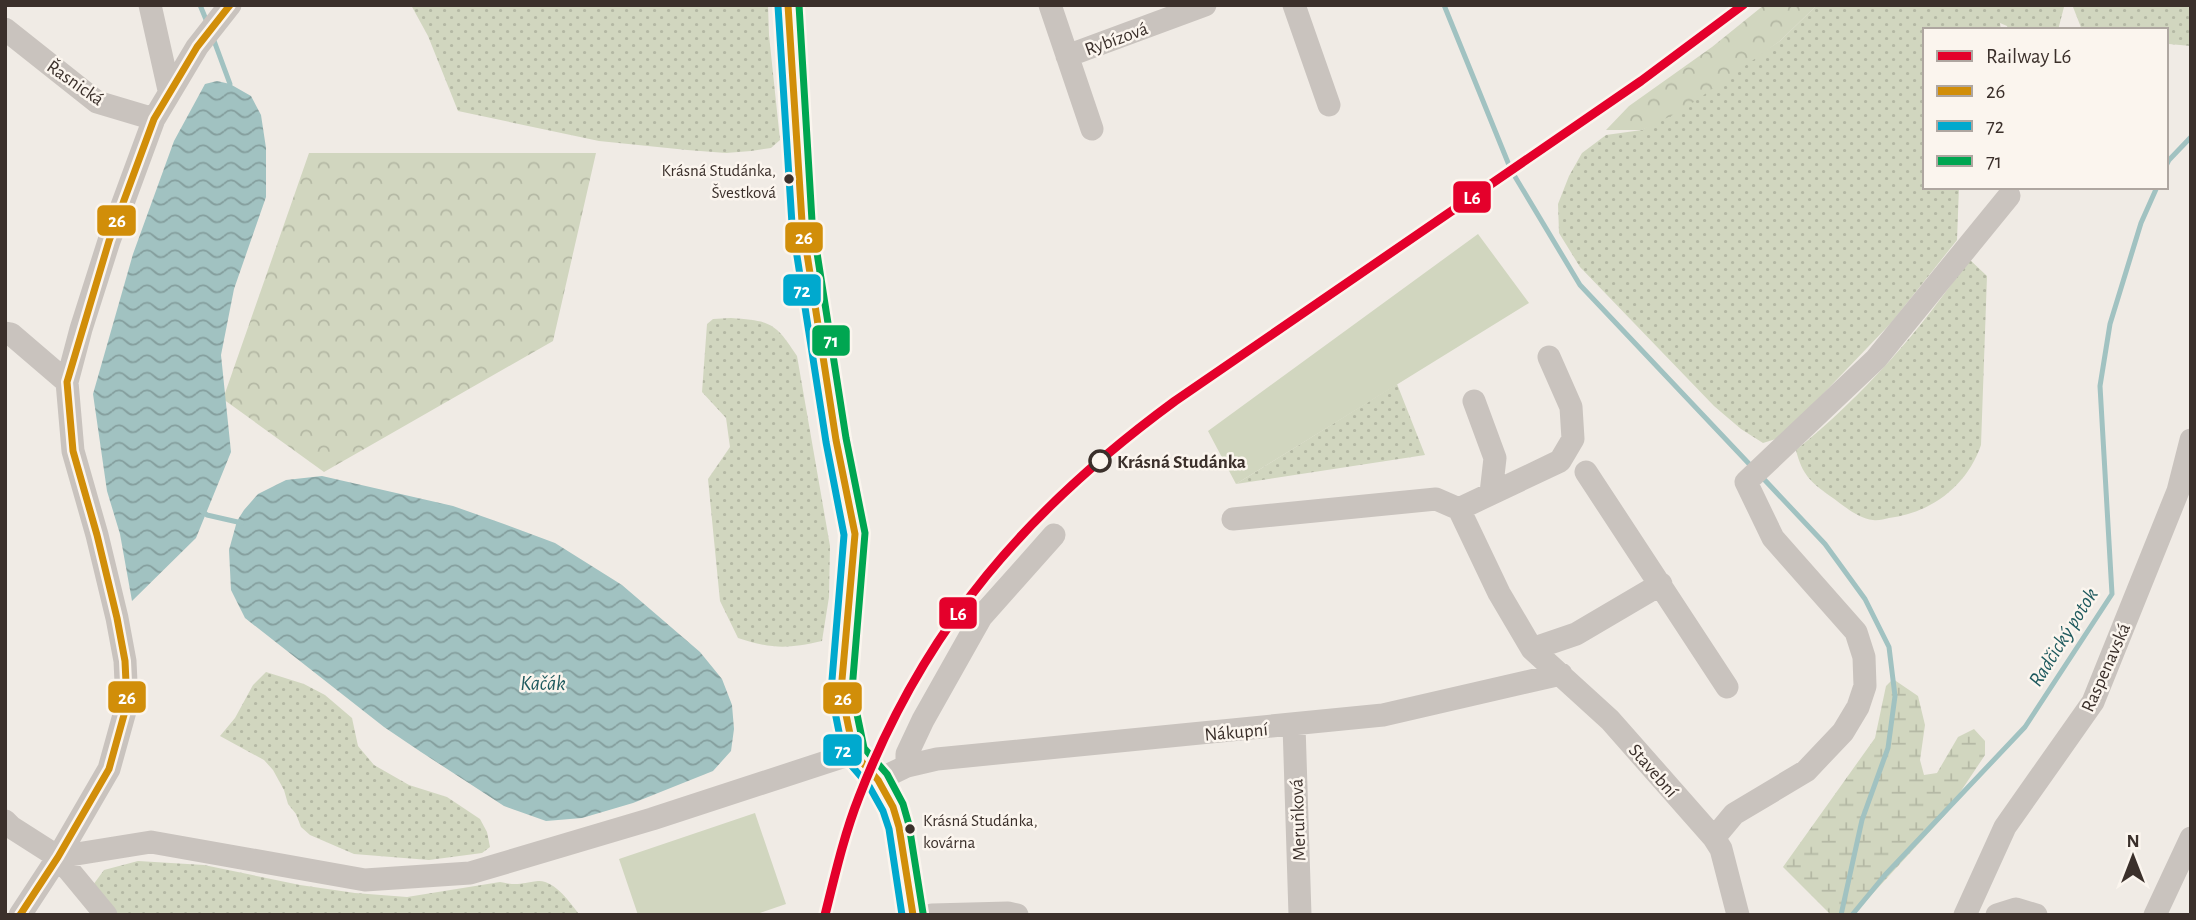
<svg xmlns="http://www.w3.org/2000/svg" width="2196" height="920" viewBox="0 0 2196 920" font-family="'Alegreya Sans',sans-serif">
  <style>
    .grass { fill: url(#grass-dots) }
    .forest { fill: url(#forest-crowns) }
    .wetland { fill: url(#wetland-marsh) }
    .garden { fill: #d1d6bf }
    .water { fill: url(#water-waves) }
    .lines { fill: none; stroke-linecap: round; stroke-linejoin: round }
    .stream { stroke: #a1c2c1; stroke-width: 5 }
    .minor { stroke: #c9c3be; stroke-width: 23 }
    .major { stroke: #b8b1ad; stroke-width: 30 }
    .bus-1-casing { stroke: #fbf5ee; stroke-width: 12 }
    .bus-2-casing { stroke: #fbf5ee; stroke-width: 12 }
    .bus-3-casing { stroke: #fbf5ee; stroke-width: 12 }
    .bus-1 { stroke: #d18e09; stroke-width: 7 }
    .bus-2 { stroke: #00a9ce; stroke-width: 7 }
    .bus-3 { stroke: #00a651; stroke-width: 7 }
    .rail-1-casing { stroke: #fbf5ee; stroke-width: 14 }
    .rail-1 { stroke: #e4002b; stroke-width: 9 }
    .bus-dot { fill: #3b302b; stroke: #fbf5ee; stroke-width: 2.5 }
    .stop-dot { fill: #fbf5ee; stroke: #3b302b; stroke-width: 3.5 }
    .labels { text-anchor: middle; stroke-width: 5; stroke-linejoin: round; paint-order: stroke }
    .bus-label { font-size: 17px; fill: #3b302b; stroke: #fbf5ee; text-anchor: end }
    .street-label { font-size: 19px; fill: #3b302b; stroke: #fbf5ee }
    .stop-label { font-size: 19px; font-weight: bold; fill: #3b302b; stroke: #fbf5ee; text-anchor: start }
    .water-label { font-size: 21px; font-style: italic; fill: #1f5a5e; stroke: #fbf5ee }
    .line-badge { stroke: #fbf5ee; stroke-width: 2.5 }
    .badge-label { font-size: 19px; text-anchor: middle; font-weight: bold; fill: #fff }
  </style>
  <defs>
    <pattern id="grass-dots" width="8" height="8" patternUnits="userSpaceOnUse" patternTransform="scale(1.75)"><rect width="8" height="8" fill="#d1d6bf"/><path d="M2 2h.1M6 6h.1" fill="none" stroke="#b4b8a4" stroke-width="1.8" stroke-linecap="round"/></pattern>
    <pattern id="forest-crowns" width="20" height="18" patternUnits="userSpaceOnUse" patternTransform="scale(1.75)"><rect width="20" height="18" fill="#d1d6bf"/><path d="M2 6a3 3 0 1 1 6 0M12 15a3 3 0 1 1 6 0" fill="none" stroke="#b4b8a4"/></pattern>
    <pattern id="wetland-marsh" width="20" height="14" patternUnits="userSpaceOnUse" patternTransform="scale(1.75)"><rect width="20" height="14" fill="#d1d6bf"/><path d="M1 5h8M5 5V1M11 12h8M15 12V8" fill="none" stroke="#b4b8a4"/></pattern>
    <pattern id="water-waves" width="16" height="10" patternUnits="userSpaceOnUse" patternTransform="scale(1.75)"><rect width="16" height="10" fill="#a1c2c1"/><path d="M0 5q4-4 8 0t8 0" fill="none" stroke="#849e9d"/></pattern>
  </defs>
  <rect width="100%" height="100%" fill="#f0ebe5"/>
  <path class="grass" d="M 411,5 L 768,5 L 769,35 L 780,140 L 771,148 L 751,151 L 726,153 L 687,150 L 599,141 L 458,111 L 428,36 Z
    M 1817,5 L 2191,5 L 2191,46 L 2169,44 L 2166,53 L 2166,30 L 2082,30 L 2073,7 L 2064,7 L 2058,30 L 2008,30 L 2007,26 L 2000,23 L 2001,30 L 1925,30 L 1925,187 L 1959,187 L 1957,240 L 1891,323 L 1797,421 L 1779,438 L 1763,443 L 1741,429 L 1714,406 L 1580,267 L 1559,233 L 1558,204 L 1569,176 L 1582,153 L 1606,135 L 1642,130 L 1780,41 Z
    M 1969,259 L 1987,276 L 1981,445 C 1967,486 1931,513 1889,518 C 1884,519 1878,521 1873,520 C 1857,518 1843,505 1830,496 C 1811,482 1802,475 1796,450 C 1863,396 1921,330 1969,259 Z
    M 731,318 C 771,321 775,322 797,356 L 830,546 L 829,597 L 822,641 C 787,649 772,649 738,638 L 720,601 L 708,479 L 730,447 L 726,418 L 702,392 L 707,324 L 713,319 Z
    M 1397,384 L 1425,455 L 1236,484 Z
    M 266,672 L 304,684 L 325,695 L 352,718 L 358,746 L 374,765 L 409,785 L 447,797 L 480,819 L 487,832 L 490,847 L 482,853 L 429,860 L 354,854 L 310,835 L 301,827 L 296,814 L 288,804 L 284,790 L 273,770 L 264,760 L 220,736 L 235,718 L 253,685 Z
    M 138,861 L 204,865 L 300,885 L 355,893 L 407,897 L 500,882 C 518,886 522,883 538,881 C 555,880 570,903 580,915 L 113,915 L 93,885 L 104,870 Z"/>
  <path class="forest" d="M 1764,5 L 1817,5 L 1780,41 L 1681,111 L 1642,130 L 1606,130 L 1629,106 L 1712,47 Z
    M 309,153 L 596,153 L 553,341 L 324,472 L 223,399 Z"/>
  <path class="wetland" d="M 1893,679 L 1918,696 L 1925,725 L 1920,760 L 1924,775 L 1937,773 L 1958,737 L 1974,729 L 1985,741 L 1985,755 L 1945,815 L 1853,915 L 1831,915 L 1783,867 L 1875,738 L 1886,686 Z"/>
  <path class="garden" d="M 1478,234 L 1529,303 L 1236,484 L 1208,431 Z
    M 755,813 L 786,904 L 754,915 L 638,915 L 619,859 Z"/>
  <path class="water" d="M 217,81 L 230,84 L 251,96 L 261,115 L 266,148 L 266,197 L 234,289 L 221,355 L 231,452 L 196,538 L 132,601 L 120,534 L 107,491 L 93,394 L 133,254 L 174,141 L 205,84 Z
    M 322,476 L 453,506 L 504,524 L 555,543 L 622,585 L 700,652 L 722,679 L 732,705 L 734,729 L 731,751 L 713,771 L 633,803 L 582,818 L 546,821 L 504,806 L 421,752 L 384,727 L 245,618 L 231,590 L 229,550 L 237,521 L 244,510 L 258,494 L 286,480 Z"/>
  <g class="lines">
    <path class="stream" d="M 200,5 L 207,22
      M 1444,5 L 1511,170 L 1580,285 L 1753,468
      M 213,38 L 230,84 L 229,88
      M 2166,166 L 2169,160 L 2191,137
      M 1760,475 L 1825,544 L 1865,599 L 1889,647 L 1895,696 L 1888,748 L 1862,820 L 1841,915
      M 202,511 L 207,515 L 242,523
      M 1852,915 L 1885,875 L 2025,727 L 2112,594 L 2100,386 L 2110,324 L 2141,223 L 2157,187"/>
    <path class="minor" d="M 150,5 L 169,90
      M 1050,5 L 1092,129
      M 1294,5 L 1329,105
      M 5,29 L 97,102 L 154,119
      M 1067,56 L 1205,5
      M 5,333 L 11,334 L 67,382
      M 1474,401 L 1495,458 L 1491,493
      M 1586,472 L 1727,687
      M 1459,509 L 1560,461 L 1573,439 L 1571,407 L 1549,357
      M 1233,519 L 1436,499 L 1459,509 L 1499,593 L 1532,649 L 1610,720 L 1714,838 L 1721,849 L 1738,915
      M 1532,649 L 1576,634 L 1661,584
      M 1294,725 L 1300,915
      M 907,766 L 907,754 L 923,720 L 981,617 L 1054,535
      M 878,780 L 907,766 L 937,759 L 1383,715 L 1561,674
      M 5,821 L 11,827 L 58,857 L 106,915
      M 1714,838 L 1734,814 L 1806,771 L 1843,732 L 1858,707 L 1865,686 L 1864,657 L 1856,632 L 1773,538 L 1746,482 L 1876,359 L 2009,196
      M 58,857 L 151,842 L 365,880 L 470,873 L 652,819 L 854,753
      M 20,915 L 58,857 L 109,769 L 127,704 L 125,661 L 117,618 L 97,535 L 73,451 L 67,382 L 81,329 L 109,241 L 154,119 L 197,47 L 230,5
      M 932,915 L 1008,913 L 1017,915
      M 1965,915 L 2005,827 L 2093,702 L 2178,491 L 2191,440
      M 1997,915 L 2016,909 L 2036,915
      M 2155,915 L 2191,838"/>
    <path class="major" d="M 788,5 L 802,222 L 836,440 L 855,534 L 841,691 L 854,753 L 878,780 L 893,807 L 899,827 L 913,915"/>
    <defs>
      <path id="bus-1" d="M 788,5 L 802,222 L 836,440 L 855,534 L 841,691 L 854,753 L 878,780 L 893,807 L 899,827 L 913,915
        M 20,915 L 58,857 L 109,769 L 127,704 L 125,661 L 117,618 L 97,535 L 73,451 L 67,382 L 109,241 L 154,119 L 197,47 L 230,5"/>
      <path id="bus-2" d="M 778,6 L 792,224 L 826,442 L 844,535 L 831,692 L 844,757 L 869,786 L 883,811 L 889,829 L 902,915"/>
      <path id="bus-3" d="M 799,5 L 812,221 L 846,438 L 865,533 L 852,690 L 864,748 L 887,774 L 903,804 L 909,825 L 923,913"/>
    </defs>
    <use href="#bus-1" class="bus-1-casing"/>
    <use href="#bus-2" class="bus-2-casing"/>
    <use href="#bus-3" class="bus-3-casing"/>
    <use href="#bus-1" class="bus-1"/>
    <use href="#bus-2" class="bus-2"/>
    <use href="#bus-3" class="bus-3"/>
    <defs>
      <path id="rail-1" d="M 825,915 C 835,875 844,835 859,797 C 925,626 1029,508 1175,401 L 1641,81 L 1743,5"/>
    </defs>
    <use href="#rail-1" class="rail-1-casing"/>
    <use href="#rail-1" class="rail-1"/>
  </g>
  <g class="bus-dot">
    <circle cx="789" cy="179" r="6"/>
    <circle cx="910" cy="829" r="6"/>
  </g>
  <circle class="stop-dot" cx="1100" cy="461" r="10"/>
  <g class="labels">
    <g class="bus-label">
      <text x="776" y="176">Krásná Studánka,<tspan x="776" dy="22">Švestková</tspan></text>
      <text x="923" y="826" text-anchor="start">Krásná Studánka,<tspan x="923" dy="22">kovárna</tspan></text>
    </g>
    <g class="street-label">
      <text transform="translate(1116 38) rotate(-20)" y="7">Rybízová</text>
      <text transform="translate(76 82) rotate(35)" y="7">Řasnická</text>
      <text transform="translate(2105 667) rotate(-66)" y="7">Raspenavská</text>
      <text transform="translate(1236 731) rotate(-5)" y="7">Nákupní</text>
      <text transform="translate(1654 770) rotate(49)" y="7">Stavební</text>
      <text transform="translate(1297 820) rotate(-92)" y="7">Meruňková</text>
    </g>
    <g class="stop-label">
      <text x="1117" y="468">Krásná Studánka</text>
    </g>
    <g class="water-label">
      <text transform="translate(2063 637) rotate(-58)" y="7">Radčický potok</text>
      <text x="543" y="690">Kačák</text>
    </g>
  </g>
  <g class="line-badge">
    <rect x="1452" y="180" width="40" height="34" rx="7" fill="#e4002b"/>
    <rect x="96" y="204" width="41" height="33" rx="7" fill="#d18e09"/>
    <rect x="784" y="221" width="40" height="33" rx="7" fill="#d18e09"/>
    <rect x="782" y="273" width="40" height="34" rx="7" fill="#00a9ce"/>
    <rect x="811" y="324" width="40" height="33" rx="7" fill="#00a651"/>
    <rect x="938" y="596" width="40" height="34" rx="7" fill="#e4002b"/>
    <rect x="107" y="680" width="40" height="34" rx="7" fill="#d18e09"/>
    <rect x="822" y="681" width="41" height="34" rx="7" fill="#d18e09"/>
    <rect x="822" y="733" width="41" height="34" rx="7" fill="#00a9ce"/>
  </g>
  <g class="badge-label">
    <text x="1472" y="204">L6</text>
    <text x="117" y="227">26</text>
    <text x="804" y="244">26</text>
    <text x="802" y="297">72</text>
    <text x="831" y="347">71</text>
    <text x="958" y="620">L6</text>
    <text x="127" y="704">26</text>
    <text x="843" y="705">26</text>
    <text x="843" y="757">72</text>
  </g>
  <rect width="2196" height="920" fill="none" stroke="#3b302b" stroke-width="14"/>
  <rect x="1923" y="28" width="245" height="161" fill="#fbf5ee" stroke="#aea6a0" stroke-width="2"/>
  <rect x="1937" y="51" width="35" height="10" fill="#e4002b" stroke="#aea6a0" stroke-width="2"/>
  <text x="1986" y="63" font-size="21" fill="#3b302b">Railway L6</text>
  <rect x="1937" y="86" width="35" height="10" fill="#d18e09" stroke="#aea6a0" stroke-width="2"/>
  <text x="1986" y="98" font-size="21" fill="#3b302b">26</text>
  <rect x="1937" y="121" width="35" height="10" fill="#00a9ce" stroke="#aea6a0" stroke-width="2"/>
  <text x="1986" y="133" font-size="21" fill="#3b302b">72</text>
  <rect x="1937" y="156" width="35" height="10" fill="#00a651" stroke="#aea6a0" stroke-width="2"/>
  <text x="1986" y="168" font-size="21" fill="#3b302b">71</text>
  <g transform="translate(2133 857)" stroke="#fbf5ee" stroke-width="5" paint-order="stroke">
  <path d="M0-5L12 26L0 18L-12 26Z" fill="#3b302b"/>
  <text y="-10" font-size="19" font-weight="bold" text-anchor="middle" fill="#3b302b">N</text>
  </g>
</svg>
